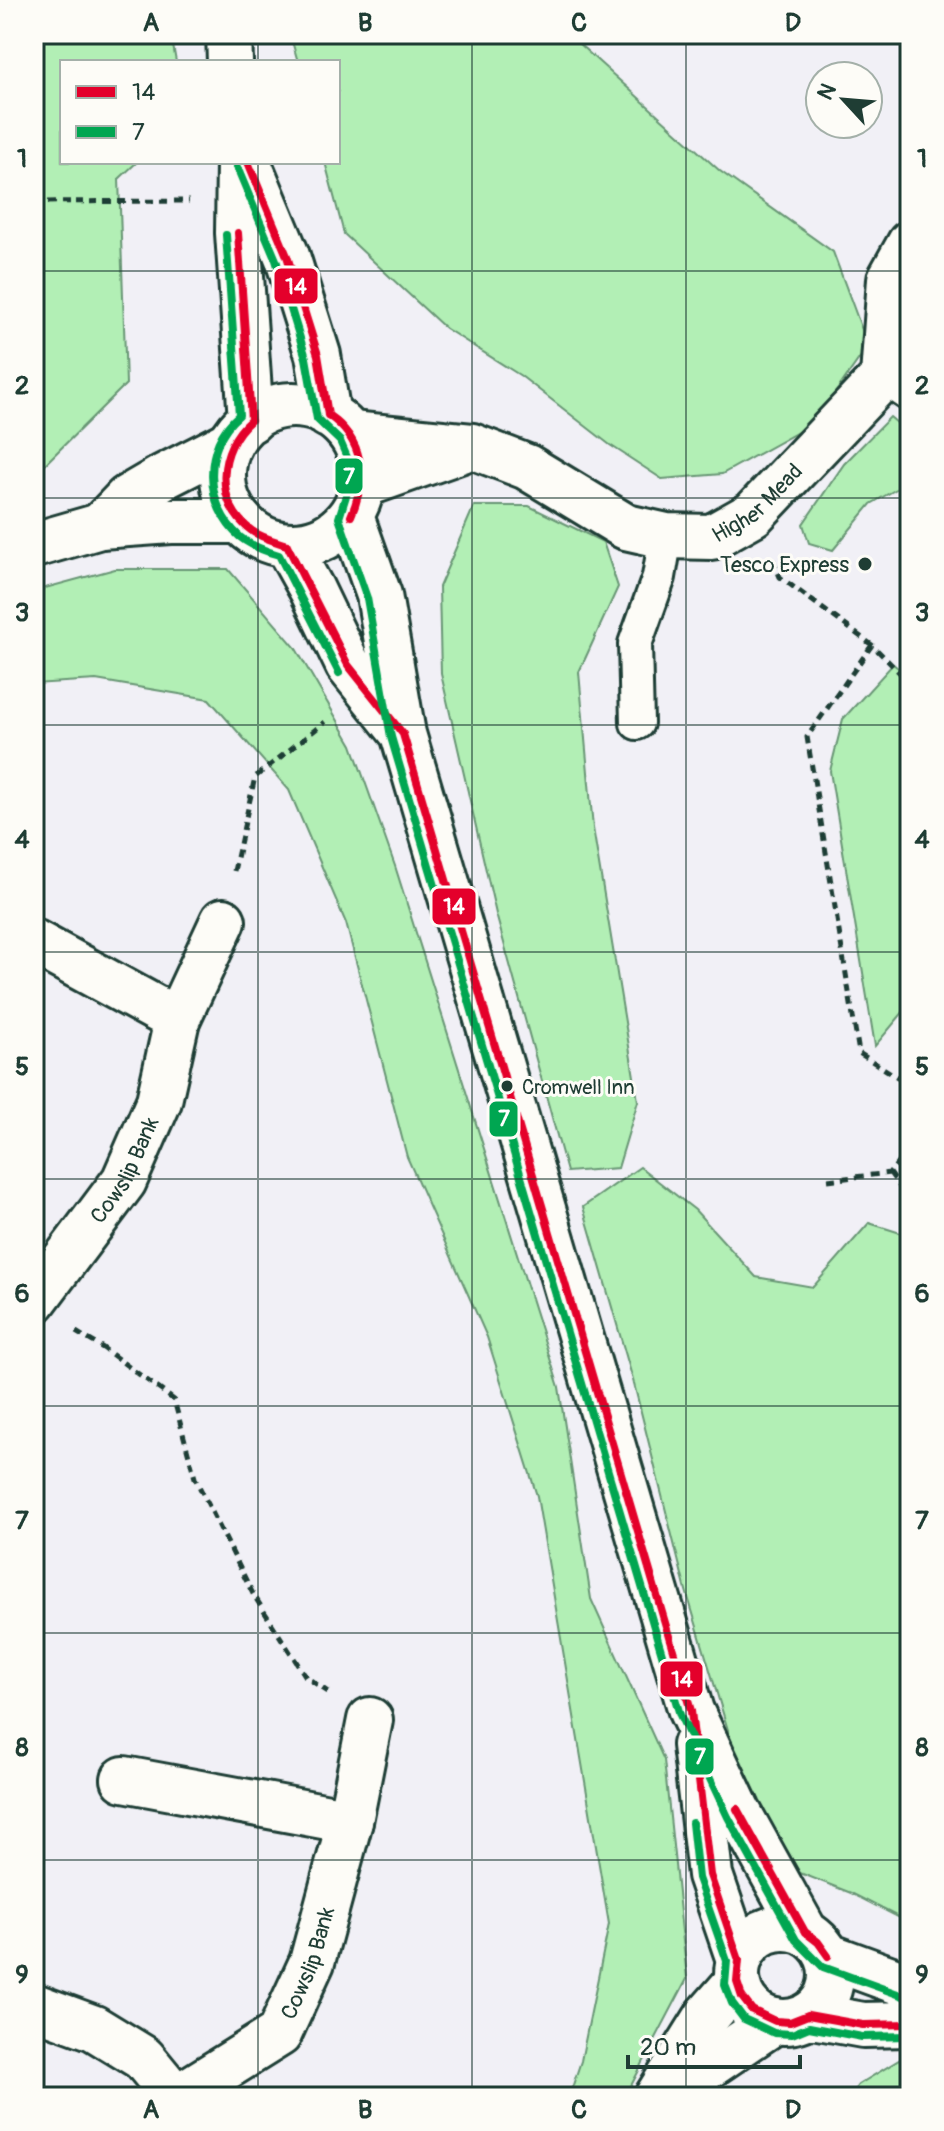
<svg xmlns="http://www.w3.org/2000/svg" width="944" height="2131" viewBox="0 0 944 2131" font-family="Pangolin,sans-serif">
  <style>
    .green { fill: #b2efb5; stroke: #689674; stroke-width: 2 }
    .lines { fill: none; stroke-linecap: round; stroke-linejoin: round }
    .lane-casing { stroke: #1f3d34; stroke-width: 38 }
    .street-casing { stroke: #1f3d34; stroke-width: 50 }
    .secondary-casing { stroke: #1f3d34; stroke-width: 50 }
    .path { stroke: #1f3d34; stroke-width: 5; stroke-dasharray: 8 6; stroke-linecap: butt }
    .lane { stroke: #fdfcf7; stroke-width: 32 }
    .street { stroke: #fdfcf7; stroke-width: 44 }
    .secondary { stroke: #fdfcf7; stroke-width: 44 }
    .bus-1-casing { stroke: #fdfcf7; stroke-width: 14 }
    .bus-2-casing { stroke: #fdfcf7; stroke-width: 14 }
    .bus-1 { stroke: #e4002b; stroke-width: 8 }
    .bus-2 { stroke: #00a651; stroke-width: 8 }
    .grid { fill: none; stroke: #1f3d34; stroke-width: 2; stroke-opacity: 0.55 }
    .poi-dot { fill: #1f3d34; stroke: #fdfcf7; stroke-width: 3 }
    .labels { text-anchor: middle; stroke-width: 6; stroke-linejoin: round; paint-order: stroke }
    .bus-label { font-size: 20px; fill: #1f3d34; stroke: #fdfcf7; text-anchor: start }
    .street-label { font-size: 22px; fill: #1f3d34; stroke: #fdfcf7 }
    .poi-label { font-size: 22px; fill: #1f3d34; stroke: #fdfcf7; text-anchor: end }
    .line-badge { stroke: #fdfcf7; stroke-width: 3 }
    .badge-label { font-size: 22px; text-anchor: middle; font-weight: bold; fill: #fff }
    .neatline { fill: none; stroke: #1f3d34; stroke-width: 3 }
    .grid-label { font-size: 26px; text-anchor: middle; font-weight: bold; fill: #1f3d34 }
  </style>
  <rect width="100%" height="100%" fill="#f1f0f6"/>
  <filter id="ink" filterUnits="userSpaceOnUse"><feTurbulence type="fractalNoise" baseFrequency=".0125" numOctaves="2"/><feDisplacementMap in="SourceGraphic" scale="16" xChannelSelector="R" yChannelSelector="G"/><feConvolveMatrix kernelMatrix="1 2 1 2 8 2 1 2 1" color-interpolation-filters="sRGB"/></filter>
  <g filter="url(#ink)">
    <path class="green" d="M 34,34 L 171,34 L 176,62 L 62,62 L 62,162 L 137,162 L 119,179 L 126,384 L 34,475 Z
      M 290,34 L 568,34 L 720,171 L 833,252 L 868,346 L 814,423 L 722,474 L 662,479 L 610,445 L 521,376 L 445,328 L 344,234 L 325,162 L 338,162 L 338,62 L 298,62 Z
      M 890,417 L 910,434 L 910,481 L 871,504 L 833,550 L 809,543 L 803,524 L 844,464 Z
      M 474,506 L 529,506 L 603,542 L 618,587 L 579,672 L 593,828 L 638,1101 L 618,1168 L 567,1172 L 496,914 L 441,674 L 439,587 Z
      M 115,569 L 228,569 L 295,647 L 352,745 L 395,866 L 559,1387 L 591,1599 L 664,1760 L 687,1979 L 625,2097 L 569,2097 L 581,2061 L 609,1924 L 537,1496 L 487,1337 L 407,1157 L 346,923 L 289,790 L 209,699 L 96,680 L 34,684 L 34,591 Z
      M 893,664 L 910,677 L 910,954 L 905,1010 L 875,1046 L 830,771 L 843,719 Z
      M 640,1167 L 695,1210 L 756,1277 L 813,1287 L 869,1223 L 910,1236 L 910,1923 L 851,1893 L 800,1873 L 740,1770 L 685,1587 L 633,1380 L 583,1207 Z
      M 899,2060 L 910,2065 L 910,2097 L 849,2097 L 858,2085 Z"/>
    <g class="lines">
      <defs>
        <path id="lane" d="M 883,377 L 910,395
          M 637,723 L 635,644 L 659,577 L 666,536"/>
        <g id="street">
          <path id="s1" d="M 351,434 L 472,446 L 527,467 L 626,527 L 666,536 L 712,537 L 753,514 L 883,377 L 890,279 L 910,243"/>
          <path d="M 363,485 L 462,450"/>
          <path d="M 100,526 L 127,498 L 163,477 L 230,443"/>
          <path d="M 34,545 L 100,526 L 171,521 L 240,521"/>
          <path d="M 34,942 L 177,1020"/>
          <path id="s2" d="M 34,1301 L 124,1181 L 159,1101 L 177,1020 L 223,921"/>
          <path d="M 124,1779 L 350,1821"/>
          <path d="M 34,2006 L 94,2028 L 143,2058 L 175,2097"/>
          <path d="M 667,2094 L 775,2021"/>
          <path id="s3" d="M 178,2097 L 279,2034 L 312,1962 L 350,1821 L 370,1720"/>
          <path d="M 657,2097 L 708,2015 L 737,1982"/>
        </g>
        <path id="secondary" d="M 229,34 L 230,62
          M 248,162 L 287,256 L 318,355 L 328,415
          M 239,163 L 238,233 L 251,420
          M223 475a70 70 0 1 1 140 0a70 70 0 1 1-140 0Z
          M 351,516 L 379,595 L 403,734 L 691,1711 L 738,1811 L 805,1932
          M 287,545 L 312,590 L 348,665 L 400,730
          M 695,1745 L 710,1875 L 739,1960
          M737 1975a47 47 0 1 1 94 0a47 47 0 1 1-94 0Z
          M 828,1956 L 910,1986
          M 808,2015 L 863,2025 L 910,2024"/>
      </defs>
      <use href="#lane" class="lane-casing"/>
      <use href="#street" class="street-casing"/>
      <use href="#secondary" class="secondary-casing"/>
      <path class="path" d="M 34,202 L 189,201
        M 773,560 L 780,577 L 872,645 L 910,683
        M 872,645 L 807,737 L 859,1053 L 910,1085
        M 234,871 L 255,777 L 325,722
        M 910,999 L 905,1010 L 910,1022
        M 890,1173 L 910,1201
        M 828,1180 L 890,1173 L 910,1147
        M 76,1332 L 103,1348 L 174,1400 L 195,1478 L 253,1594 L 306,1677 L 328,1692"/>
      <use href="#lane" class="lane"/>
      <use href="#street" class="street"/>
      <use href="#secondary" class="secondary"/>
      <defs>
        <path id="bus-1" d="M 248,162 L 287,256 L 318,355 L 328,415
          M 238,233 L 251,420
          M 328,415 C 364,440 368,477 351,516
          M 251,420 C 218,448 213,503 252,531 C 262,538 275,541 287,545
          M 287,545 L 348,665 L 403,734 L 691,1711 L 710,1875 L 739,1960 L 737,1982 L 742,1997 L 752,2010 L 775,2021 L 790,2022 L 808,2015
          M 737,1809 L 805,1932 L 818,1942 L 828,1956
          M 808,2015 L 863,2025 L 910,2024"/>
        <path id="bus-2" d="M 237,167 L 276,260 L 306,358 L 317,419 L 340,441 L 349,462 L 349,486 L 339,518 L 367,598 L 391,737 L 680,1715 L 728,1817 L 796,1940 L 823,1967 L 906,1997
          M 226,235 L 239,415 C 202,446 204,505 240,537 C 251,546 265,551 279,555 L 339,673
          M 692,1823 L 698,1878 L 727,1961 L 725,1985 L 732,2003 L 744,2019 L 774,2033 L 792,2034 L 809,2027 L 862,2037 L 910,2036"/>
      </defs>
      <use href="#bus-1" class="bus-1-casing"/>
      <use href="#bus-2" class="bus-2-casing"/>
      <use href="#bus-1" class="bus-1"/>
      <use href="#bus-2" class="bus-2"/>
    </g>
  </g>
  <path class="grid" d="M 258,34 L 258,62M 472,34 L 472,2097M 686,34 L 686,2097M 258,162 L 258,2097M 34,271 L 910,271M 34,498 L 910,498M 34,725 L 910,725M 34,952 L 910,952M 34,1179 L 910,1179M 34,1406 L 910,1406M 34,1633 L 910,1633M 34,1860 L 910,1860"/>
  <g class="poi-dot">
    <circle cx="865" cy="564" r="8"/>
    <circle cx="507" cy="1086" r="7"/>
  </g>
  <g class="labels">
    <g class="bus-label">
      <text x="522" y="1094">Cromwell Inn</text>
    </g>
    <g class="street-label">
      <text dy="8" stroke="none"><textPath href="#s1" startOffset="440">Higher Mead</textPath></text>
      <text dy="8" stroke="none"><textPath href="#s2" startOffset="160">Cowslip Bank</textPath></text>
      <text dy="8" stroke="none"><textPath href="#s3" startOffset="196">Cowslip Bank</textPath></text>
    </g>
    <g class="poi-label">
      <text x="849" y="572">Tesco Express</text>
    </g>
  </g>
  <g class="line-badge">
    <rect x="273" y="267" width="46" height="38" rx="8" fill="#e4002b"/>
    <rect x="334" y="457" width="30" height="38" rx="8" fill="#00a651"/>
    <rect x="431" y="887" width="46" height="39" rx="8" fill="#e4002b"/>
    <rect x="488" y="1100" width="31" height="38" rx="8" fill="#00a651"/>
    <rect x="659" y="1660" width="45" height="38" rx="8" fill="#e4002b"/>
    <rect x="684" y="1737" width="31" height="39" rx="8" fill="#00a651"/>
  </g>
  <g class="badge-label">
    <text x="296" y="294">14</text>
    <text x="349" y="484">7</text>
    <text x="454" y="914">14</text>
    <text x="504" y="1126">7</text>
    <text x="682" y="1687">14</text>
    <text x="700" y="1764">7</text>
  </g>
  <rect width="944" height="2131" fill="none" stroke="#fdfcf7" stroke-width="88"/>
  <rect x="60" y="60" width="280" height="104" fill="#fdfcf7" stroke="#a4b0a9" stroke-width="2"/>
  <rect x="76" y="86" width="40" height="12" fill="#e4002b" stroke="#a4b0a9" stroke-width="2"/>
  <text x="132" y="100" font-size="24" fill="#1f3d34">14</text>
  <rect x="76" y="126" width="40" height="12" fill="#00a651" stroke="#a4b0a9" stroke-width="2"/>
  <text x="132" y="140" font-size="24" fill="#1f3d34">7</text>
  <g transform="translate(844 100) rotate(296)"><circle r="38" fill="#fdfcf7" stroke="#a4b0a9" stroke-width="2"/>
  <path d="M0-6L14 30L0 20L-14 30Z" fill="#1f3d34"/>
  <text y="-12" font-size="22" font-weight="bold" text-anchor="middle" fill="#1f3d34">N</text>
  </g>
  <path d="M628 2055v12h172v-12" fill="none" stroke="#1f3d34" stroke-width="4"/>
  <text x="640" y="2055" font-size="24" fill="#1f3d34" stroke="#fdfcf7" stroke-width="6" paint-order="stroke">20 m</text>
  <rect x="44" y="44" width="856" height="2043" class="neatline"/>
  <g class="grid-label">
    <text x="151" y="31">A</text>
    <text x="365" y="31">B</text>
    <text x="579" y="31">C</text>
    <text x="793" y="31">D</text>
    <text x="22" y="167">1</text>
    <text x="922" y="167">1</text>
    <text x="22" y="394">2</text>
    <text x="922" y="394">2</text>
    <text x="22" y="621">3</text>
    <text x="922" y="621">3</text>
    <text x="22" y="848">4</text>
    <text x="922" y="848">4</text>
    <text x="22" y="1075">5</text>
    <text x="922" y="1075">5</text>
    <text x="22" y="1302">6</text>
    <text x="922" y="1302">6</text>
    <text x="22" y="1529">7</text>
    <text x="922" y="1529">7</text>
    <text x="22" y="1756">8</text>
    <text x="922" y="1756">8</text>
    <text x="22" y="1983">9</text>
    <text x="922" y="1983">9</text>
    <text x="151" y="2118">A</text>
    <text x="365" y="2118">B</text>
    <text x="579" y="2118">C</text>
    <text x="793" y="2118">D</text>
  </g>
</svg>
